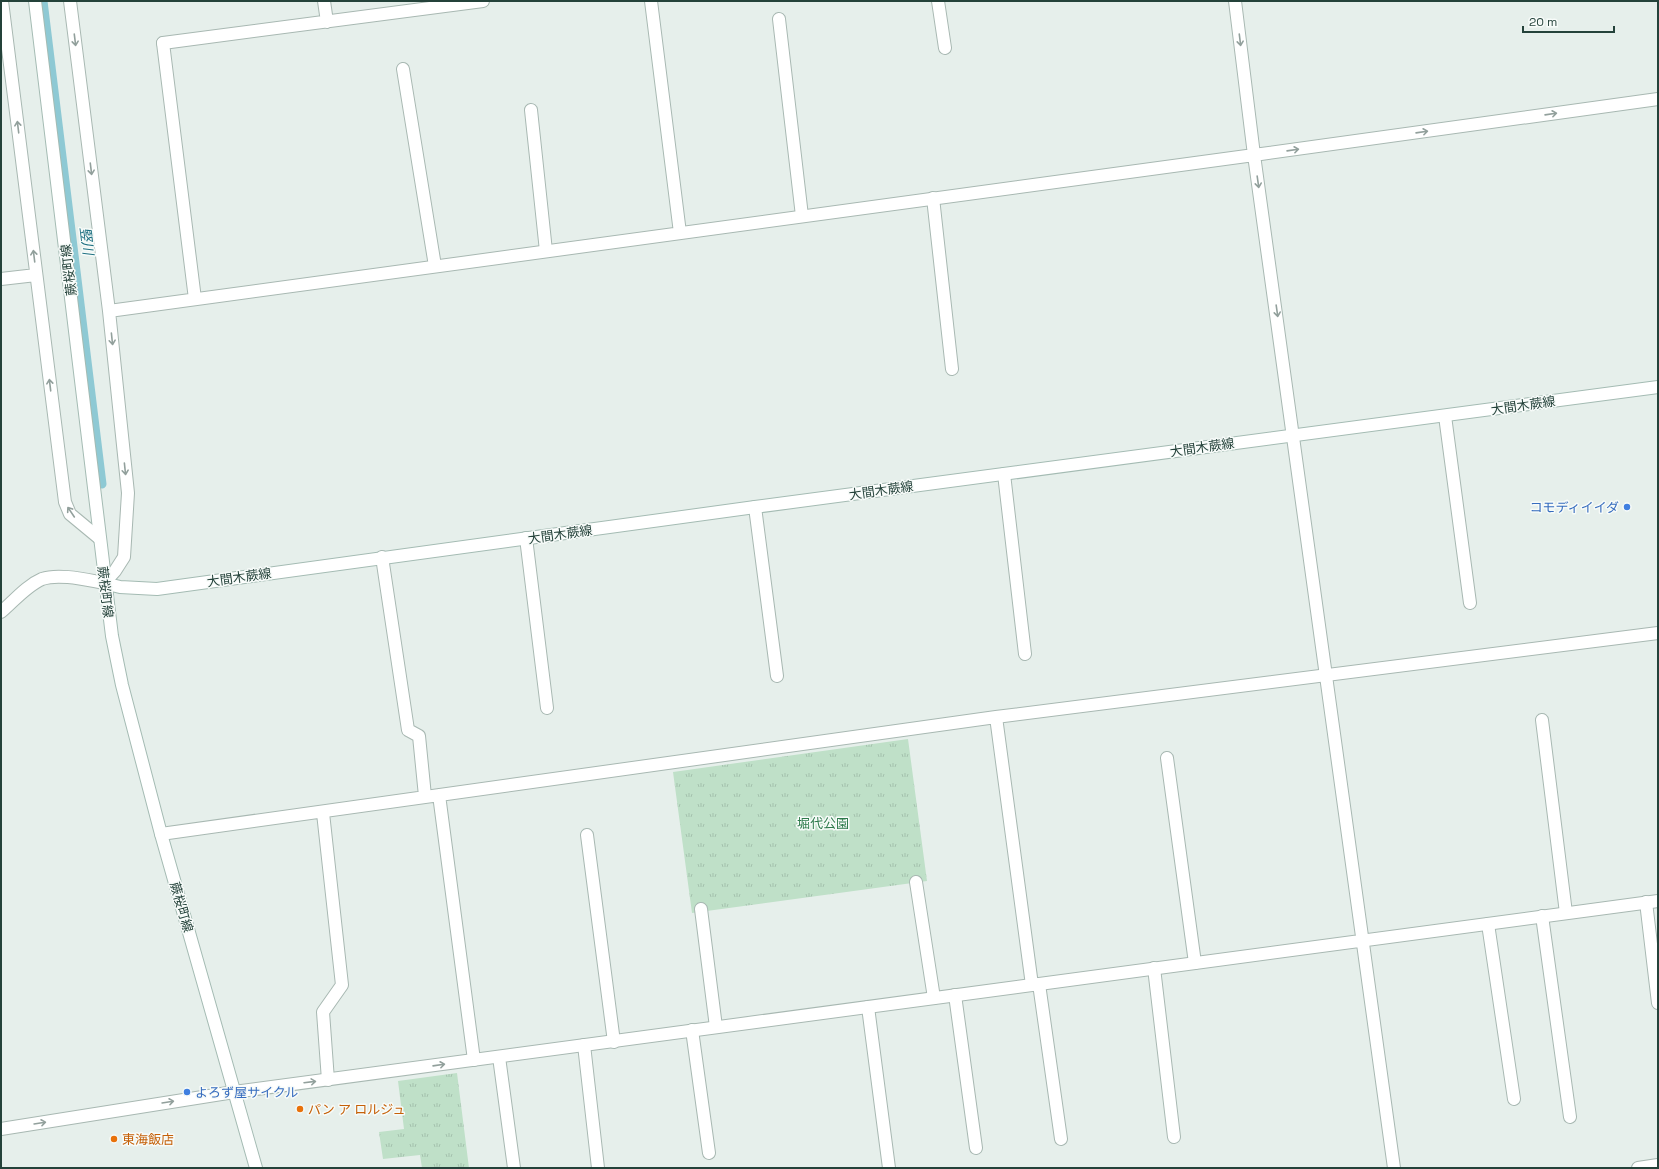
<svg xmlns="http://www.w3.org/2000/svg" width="1659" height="1169" viewBox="0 0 1659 1169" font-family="'Space Grotesk','Noto Sans JP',sans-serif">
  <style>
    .park { fill: url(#park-tufts) }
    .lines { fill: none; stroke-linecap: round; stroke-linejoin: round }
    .stream { stroke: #8ec9d4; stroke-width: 9 }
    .service-casing { stroke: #a8b8b2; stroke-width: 14 }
    .minor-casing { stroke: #a8b8b2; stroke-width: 14 }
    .tertiary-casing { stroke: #a8b8b2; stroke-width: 14 }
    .secondary-casing { stroke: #a4bbb3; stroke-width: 14 }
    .service { stroke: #fff; stroke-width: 12 }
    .minor { stroke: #fff; stroke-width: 12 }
    .tertiary { stroke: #fff; stroke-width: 12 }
    .secondary { stroke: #fff; stroke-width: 12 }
    .oneway { stroke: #92a09c }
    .shop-dot { fill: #3f7fe0; stroke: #f7fbf9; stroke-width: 1.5 }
    .food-dot { fill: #e8710a; stroke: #f7fbf9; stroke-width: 1.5 }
    .labels { text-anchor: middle; stroke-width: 3; stroke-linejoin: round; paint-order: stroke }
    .street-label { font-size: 13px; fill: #24423a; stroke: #f7fbf9 }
    .shop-label { font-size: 13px; fill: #366cbe; stroke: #f7fbf9; text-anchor: end }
    .park-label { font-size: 13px; fill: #2d7a4b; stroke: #f7fbf9 }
    .food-label { font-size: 13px; fill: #c56008; stroke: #f7fbf9; text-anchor: start }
    .water-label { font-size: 14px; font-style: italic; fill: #1c6f80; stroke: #f7fbf9 }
  </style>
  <defs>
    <pattern id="park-tufts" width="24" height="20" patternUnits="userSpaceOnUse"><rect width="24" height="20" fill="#bfe0c8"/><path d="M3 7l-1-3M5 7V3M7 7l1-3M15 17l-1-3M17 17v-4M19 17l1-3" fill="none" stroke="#a4c1ad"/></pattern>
  </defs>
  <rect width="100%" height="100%" fill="#e6efeb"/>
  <path class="park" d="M 908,739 L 927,881 L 692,913 L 673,772 Z
    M 457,1073 L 469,1168 L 422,1168 L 420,1155 L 383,1159 L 379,1132 L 404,1129 L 398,1081 Z"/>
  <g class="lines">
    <path class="stream" d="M 43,1 L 102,484"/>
    <defs>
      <path id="service" d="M 324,1 L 327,22
        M 938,1 L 945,48
        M 779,19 L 802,216
        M 163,43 L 483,1
        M 403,69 L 435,266
        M 531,110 L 546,251
        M 933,198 L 952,369
        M 1445,416 L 1470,603
        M 1004,474 L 1025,654
        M 755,507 L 777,676
        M 526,538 L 547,708
        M 382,557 L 408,730 L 419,736 L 425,796
        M 996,717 L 1032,985
        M 1542,720 L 1566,913
        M 1167,758 L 1195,963
        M 439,795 L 474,1060
        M 323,813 L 342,985 L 323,1012 L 328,1080
        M 161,834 L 996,717 L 1658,633
        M 587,835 L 614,1042
        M 916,882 L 934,998
        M 1646,902 L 1658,1003
        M 701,909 L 716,1027
        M 1542,916 L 1570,1117
        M 1488,924 L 1514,1099
        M 1154,968 L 1174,1137
        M 1039,984 L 1061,1139
        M 955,995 L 976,1148
        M 868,1007 L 889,1168
        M 692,1030 L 709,1153
        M 584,1045 L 598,1168
        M 499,1057 L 514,1168
        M 1638,1168 L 1658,1165"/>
      <path id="minor" d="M 2,1 L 65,502 L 70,514 L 99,538
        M 70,1 L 109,311 L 128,493 L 124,557 L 115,571 L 104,583
        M 651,1 L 680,233
        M 1235,1 L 1254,155 L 1394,1168
        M 163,43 L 195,299
        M 1,279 L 36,275
        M 109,311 L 1254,155 L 1658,99
        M 1,1129 L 234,1092 L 1658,901"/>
      <path id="tertiary" d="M 1,612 C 14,601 26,586 42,579 C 59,573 87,580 104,583"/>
      <path id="secondary" d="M 35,1 L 112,636 L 122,685 L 161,834 L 256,1168
        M 104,583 L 120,587 L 157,589 L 755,507 L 1658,387"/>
    </defs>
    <use href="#service" class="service-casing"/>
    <use href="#minor" class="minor-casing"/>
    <use href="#tertiary" class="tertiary-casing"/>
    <use href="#secondary" class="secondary-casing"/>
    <use href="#service" class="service"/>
    <use href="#minor" class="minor"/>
    <use href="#tertiary" class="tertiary"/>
    <use href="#secondary" class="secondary"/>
  </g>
  <defs><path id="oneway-shaft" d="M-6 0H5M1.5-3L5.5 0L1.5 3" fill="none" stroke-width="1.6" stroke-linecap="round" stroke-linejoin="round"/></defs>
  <g class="oneway">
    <use href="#oneway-shaft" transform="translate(75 40) rotate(83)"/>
    <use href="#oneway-shaft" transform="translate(1240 40) rotate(83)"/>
    <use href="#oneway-shaft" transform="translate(1551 114) rotate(-8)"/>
    <use href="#oneway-shaft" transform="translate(18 127) rotate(-97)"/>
    <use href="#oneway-shaft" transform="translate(1422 132) rotate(-8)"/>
    <use href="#oneway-shaft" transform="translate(1293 150) rotate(-8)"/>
    <use href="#oneway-shaft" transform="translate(91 169) rotate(83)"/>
    <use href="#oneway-shaft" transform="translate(1258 182) rotate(82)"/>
    <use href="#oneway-shaft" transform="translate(34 256) rotate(-97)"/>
    <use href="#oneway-shaft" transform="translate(1277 311) rotate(82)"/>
    <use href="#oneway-shaft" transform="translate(112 339) rotate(84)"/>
    <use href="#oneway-shaft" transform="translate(50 385) rotate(-97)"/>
    <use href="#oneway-shaft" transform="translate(125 469) rotate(84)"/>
    <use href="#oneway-shaft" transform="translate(71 512) rotate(-124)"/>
    <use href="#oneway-shaft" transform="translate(439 1065) rotate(-8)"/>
    <use href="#oneway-shaft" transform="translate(310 1082) rotate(-7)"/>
    <use href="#oneway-shaft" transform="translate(168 1102) rotate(-9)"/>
    <use href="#oneway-shaft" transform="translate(40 1123) rotate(-9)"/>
  </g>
  <g class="shop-dot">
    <circle cx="1627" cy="507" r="4"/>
    <circle cx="187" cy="1092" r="4"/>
  </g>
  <g class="food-dot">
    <circle cx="300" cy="1109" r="4"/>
    <circle cx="114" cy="1139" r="4"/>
  </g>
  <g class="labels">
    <g class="street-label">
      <text transform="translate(68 270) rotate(-97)" y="5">蕨桜町線</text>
      <text transform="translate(1523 405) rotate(-8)" y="5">大間木蕨線</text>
      <text transform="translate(1202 447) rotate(-8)" y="5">大間木蕨線</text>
      <text transform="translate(881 490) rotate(-8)" y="5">大間木蕨線</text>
      <text transform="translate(560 534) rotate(-8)" y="5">大間木蕨線</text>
      <text transform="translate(239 577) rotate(-8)" y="5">大間木蕨線</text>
      <text transform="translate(106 592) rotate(83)" y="5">蕨桜町線</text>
      <text transform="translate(182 907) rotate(74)" y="5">蕨桜町線</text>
    </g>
    <g class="shop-label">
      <text x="1619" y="512">コモディイイダ</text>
      <text x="195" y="1097" text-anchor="start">よろず屋サイクル</text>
    </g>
    <g class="park-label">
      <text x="823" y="828">堀代公園</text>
    </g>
    <g class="food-label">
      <text x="308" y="1114">パン ア ロルジュ</text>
      <text x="122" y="1144">東海飯店</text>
    </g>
    <g class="water-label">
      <text transform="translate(87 241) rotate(83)" y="5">竪川</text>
    </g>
  </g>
  <rect width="1659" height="1169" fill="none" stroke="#24423a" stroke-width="4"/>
  <path d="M1523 26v6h91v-6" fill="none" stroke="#24423a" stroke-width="2"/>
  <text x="1529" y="26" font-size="12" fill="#24423a" stroke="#f7fbf9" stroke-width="3" paint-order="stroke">20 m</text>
</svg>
